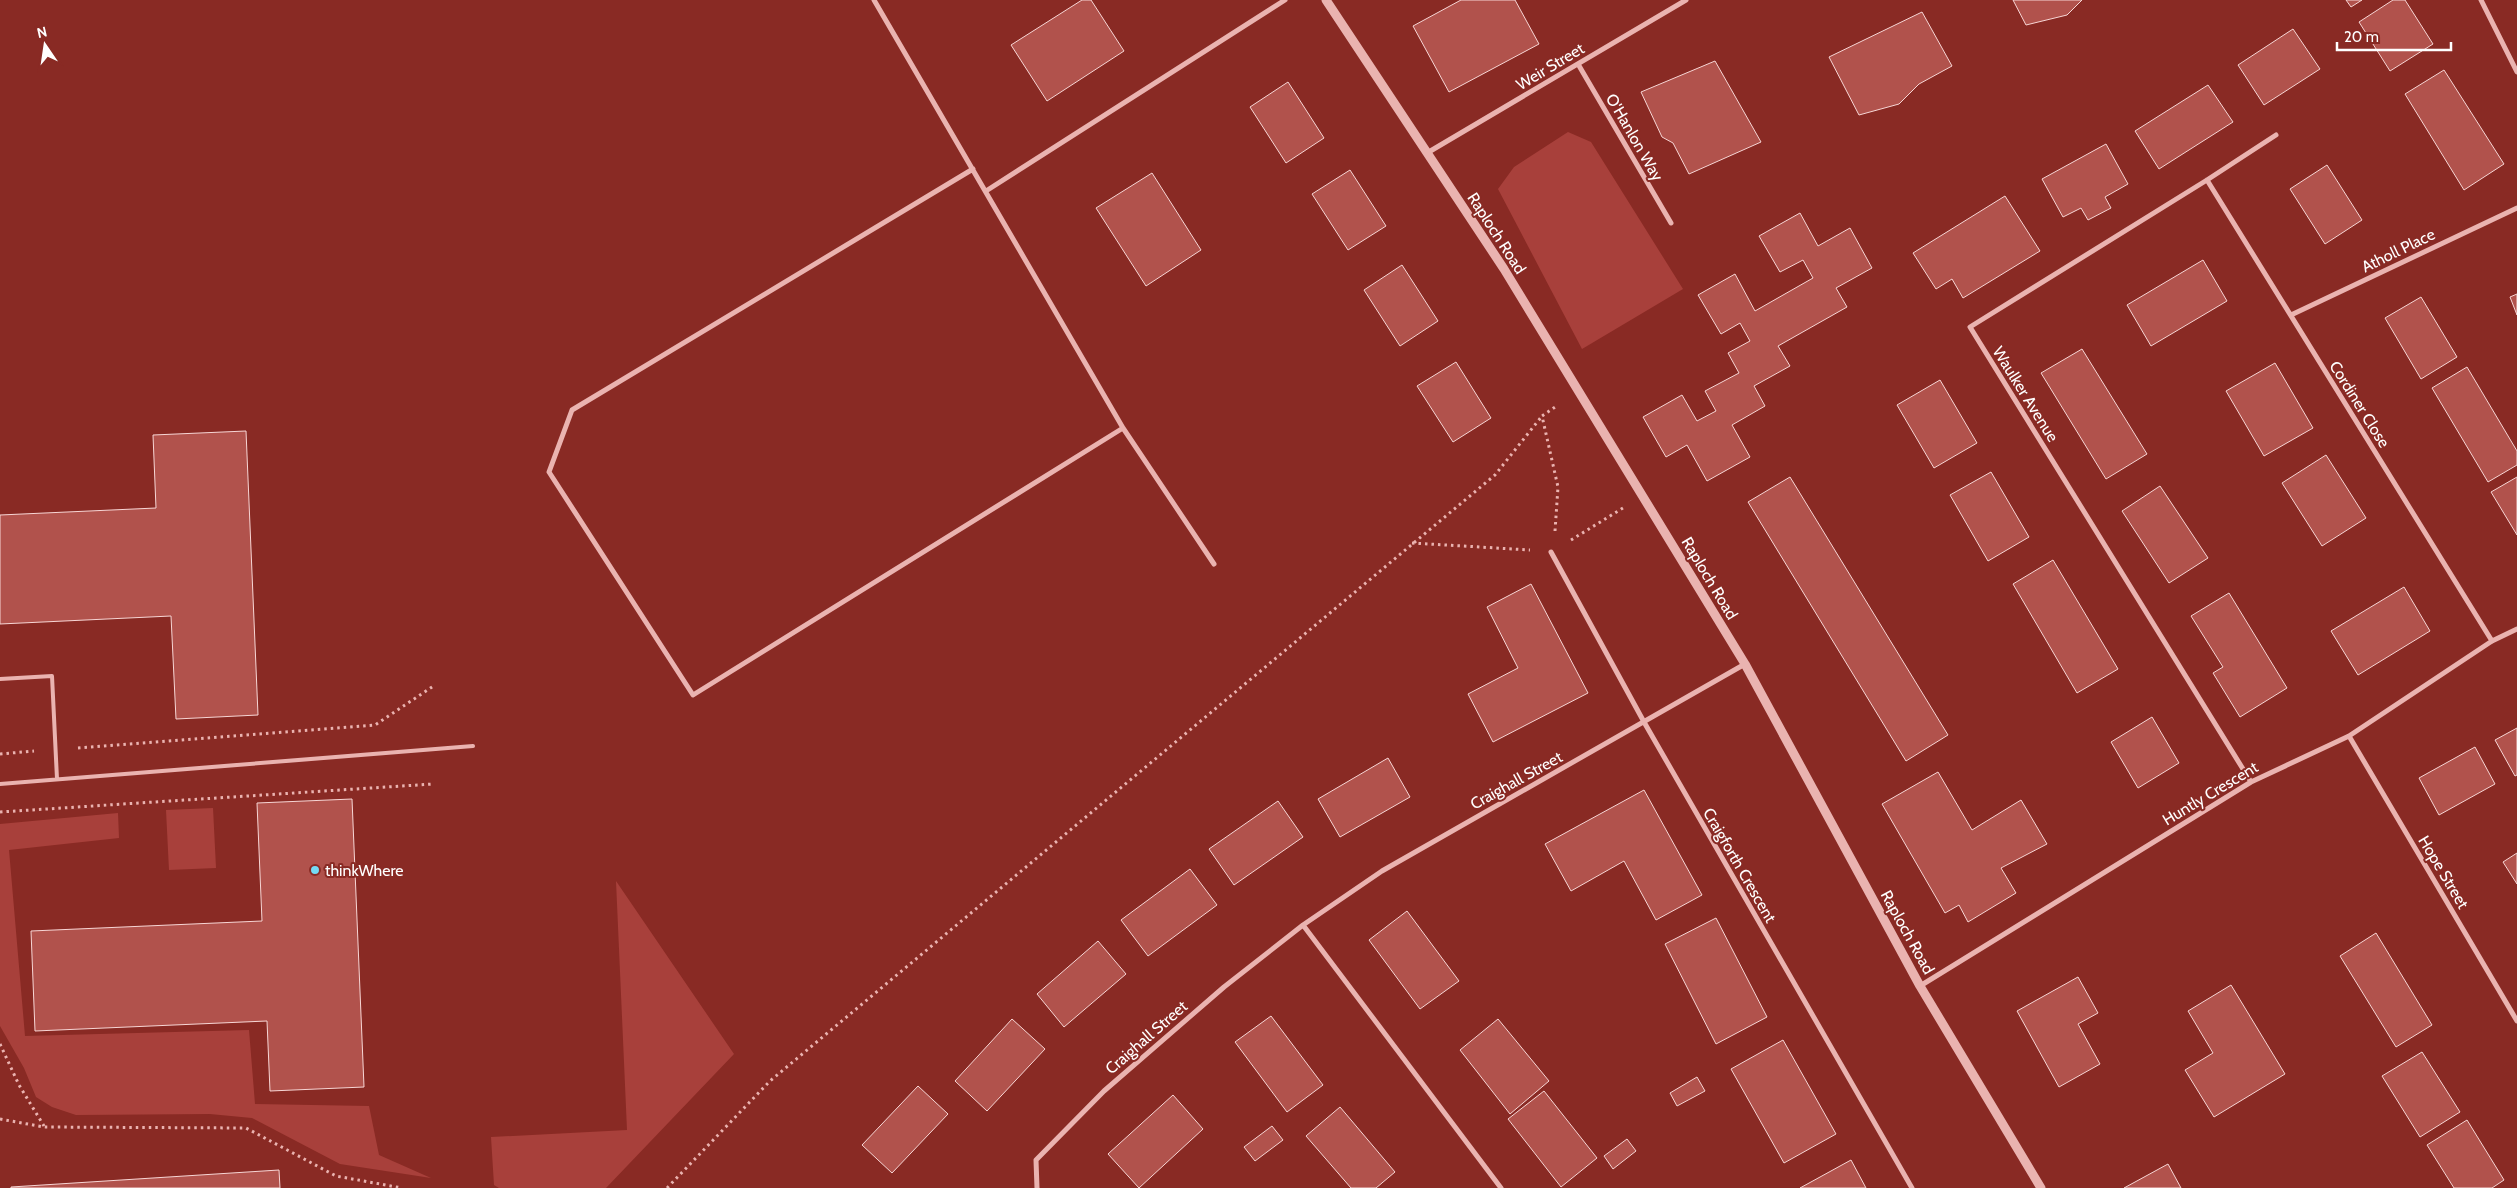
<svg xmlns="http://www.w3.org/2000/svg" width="2517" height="1188" viewBox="0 0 2517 1188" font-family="Cabin,sans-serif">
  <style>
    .green { fill: #a8403b }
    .building { fill: #b1524c; stroke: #f7d6d5 }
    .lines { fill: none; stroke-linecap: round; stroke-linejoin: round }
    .path { stroke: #eab3b0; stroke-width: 3; stroke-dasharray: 2.5 4; stroke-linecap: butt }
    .service { stroke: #eab3b0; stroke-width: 4 }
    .minor { stroke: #eab3b0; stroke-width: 5 }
    .tertiary { stroke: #eab3b0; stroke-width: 9 }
    .poi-dot { fill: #74daf4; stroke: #892a24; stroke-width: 2 }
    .labels { text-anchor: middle; stroke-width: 4; stroke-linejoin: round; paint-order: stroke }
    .street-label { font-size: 16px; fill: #fff; stroke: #892a24 }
    .poi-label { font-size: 16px; fill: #fff; stroke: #892a24; text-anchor: start }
  </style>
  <rect width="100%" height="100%" fill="#892a24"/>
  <path class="green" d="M 1568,132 L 1591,142 L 1683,289 L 1582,349 L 1498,189 L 1514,167 Z
    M 213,808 L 216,868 L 169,870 L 166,810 Z
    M 118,813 L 119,838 L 9,850 L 25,1036 L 249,1030 L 255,1104 L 369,1106 L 379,1155 L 431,1178 L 340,1164 L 252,1118 L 210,1114 L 76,1115 L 52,1107 L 36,1097 L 24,1068 L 0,1026 L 0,824 Z
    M 616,881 L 734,1054 L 606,1188 L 499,1188 L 494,1185 L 491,1137 L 627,1130 Z"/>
  <path class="building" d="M 1082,0 L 1091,0 L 1124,51 L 1047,101 L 1011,45 Z
    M 1461,0 L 1515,0 L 1539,44 L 1449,92 L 1413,26 Z
    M 2013,0 L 2082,0 L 2067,15 L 2026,25 Z
    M 2346,0 L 2362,0 L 2351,7 Z
    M 2393,0 L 2405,0 L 2433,44 L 2390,71 L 2359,22 Z
    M 1922,12 L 1952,66 L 1919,84 L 1899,104 L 1859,115 L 1829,57 Z
    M 2293,29 L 2320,69 L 2264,105 L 2238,65 Z
    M 1715,61 L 1761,142 L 1689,174 L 1673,143 L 1662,137 L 1641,92 Z
    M 2444,70 L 2504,164 L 2464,190 L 2405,94 Z
    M 1288,82 L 1324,138 L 1286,163 L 1250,107 Z
    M 2208,85 L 2233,122 L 2159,169 L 2135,131 Z
    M 2106,144 L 2128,184 L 2105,197 L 2111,208 L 2088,220 L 2081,208 L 2063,217 L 2042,179 Z
    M 2327,165 L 2362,220 L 2325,244 L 2290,189 Z
    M 1350,170 L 1386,226 L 1348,250 L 1312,194 Z
    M 1152,173 L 1201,250 L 1146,286 L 1096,208 Z
    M 2005,196 L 2040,251 L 1963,298 L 1952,279 L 1936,289 L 1913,253 Z
    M 1800,213 L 1818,246 L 1850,228 L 1872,268 L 1836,288 L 1847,307 L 1778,346 L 1790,366 L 1754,386 L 1765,406 L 1732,425 L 1750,457 L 1707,481 L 1687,445 L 1666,457 L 1643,417 L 1682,395 L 1697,421 L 1716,411 L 1705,391 L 1739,373 L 1728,353 L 1750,341 L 1740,323 L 1721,334 L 1698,295 L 1735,274 L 1755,311 L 1813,278 L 1803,260 L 1780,272 L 1759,236 Z
    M 2203,260 L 2227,301 L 2151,346 L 2127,305 Z
    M 1402,265 L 1438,321 L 1400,346 L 1364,290 Z
    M 2517,294 L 2517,315 L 2510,297 Z
    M 2421,297 L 2457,357 L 2421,379 L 2385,318 Z
    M 2082,349 L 2147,454 L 2106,479 L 2041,373 Z
    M 1456,362 L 1491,418 L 1453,442 L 1417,386 Z
    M 2275,363 L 2313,428 L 2264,456 L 2226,391 Z
    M 2467,367 L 2517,451 L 2517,465 L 2488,482 L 2432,388 Z
    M 1940,380 L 1977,443 L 1934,468 L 1897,405 Z
    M 246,431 L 258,715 L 176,719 L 171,616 L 0,624 L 0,515 L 156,508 L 153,435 Z
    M 2326,455 L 2366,518 L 2322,546 L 2282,483 Z
    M 1991,472 L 2029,537 L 1988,561 L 1950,495 Z
    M 1790,477 L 1948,735 L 1906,761 L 1748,502 Z
    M 2517,477 L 2517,535 L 2491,492 Z
    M 2160,486 L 2208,558 L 2169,583 L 2122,511 Z
    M 2053,560 L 2118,669 L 2077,693 L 2013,584 Z
    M 1531,584 L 1588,693 L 1493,742 L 1468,694 L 1518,668 L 1487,607 Z
    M 2404,587 L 2430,631 L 2358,675 L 2331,631 Z
    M 2229,593 L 2287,688 L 2240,717 L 2213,673 L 2223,667 L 2191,616 Z
    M 2152,717 L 2179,763 L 2138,788 L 2111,742 Z
    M 2517,728 L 2517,775 L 2515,776 L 2495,740 Z
    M 2475,747 L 2495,784 L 2439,815 L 2419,778 Z
    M 1388,758 L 1410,797 L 1340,837 L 1318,799 Z
    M 1938,772 L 1972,830 L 2021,800 L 2047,844 L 2001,868 L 2016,893 L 1968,922 L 1959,905 L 1945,913 L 1882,804 Z
    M 1644,790 L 1702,895 L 1656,920 L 1624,861 L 1571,891 L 1545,844 Z
    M 352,799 L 364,1087 L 270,1091 L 267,1021 L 35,1031 L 31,931 L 262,921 L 257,803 Z
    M 1278,801 L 1303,837 L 1234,885 L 1209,849 Z
    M 2517,853 L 2517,884 L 2503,862 Z
    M 1190,869 L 1217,905 L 1148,956 L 1121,920 Z
    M 1407,911 L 1459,981 L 1420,1009 L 1369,940 Z
    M 1716,918 L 1767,1017 L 1716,1044 L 1665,944 Z
    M 2376,933 L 2432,1025 L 2396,1047 L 2340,956 Z
    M 1098,941 L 1126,974 L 1064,1027 L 1037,994 Z
    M 2078,977 L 2098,1013 L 2078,1024 L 2100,1064 L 2059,1087 L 2017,1011 Z
    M 2231,985 L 2285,1074 L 2214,1117 L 2185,1070 L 2213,1053 L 2188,1011 Z
    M 1271,1016 L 1323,1085 L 1287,1112 L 1235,1042 Z
    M 1012,1019 L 1045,1049 L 987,1111 L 955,1081 Z
    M 1498,1019 L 1549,1081 L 1510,1114 L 1460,1050 Z
    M 1783,1040 L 1836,1134 L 1784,1163 L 1731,1069 Z
    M 2422,1052 L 2460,1112 L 2420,1137 L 2382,1076 Z
    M 1697,1077 L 1705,1091 L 1677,1106 L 1670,1093 Z
    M 918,1086 L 948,1114 L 892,1173 L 862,1145 Z
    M 1544,1091 L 1597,1158 L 1561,1187 L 1508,1119 Z
    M 1173,1095 L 1203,1129 L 1139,1188 L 1108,1154 Z
    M 1340,1107 L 1395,1172 L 1376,1188 L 1351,1188 L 1306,1136 Z
    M 2467,1120 L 2504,1180 L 2492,1188 L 2454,1188 L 2427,1145 Z
    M 1272,1126 L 1283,1140 L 1255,1161 L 1244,1147 Z
    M 1627,1139 L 1636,1151 L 1613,1169 L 1604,1156 Z
    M 1851,1160 L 1866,1188 L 1800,1188 Z
    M 2168,1164 L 2181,1188 L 2124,1188 Z
    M 279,1170 L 280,1188 L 11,1188 L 11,1187 Z"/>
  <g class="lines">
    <path class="path" d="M 1555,531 L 1558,487 L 1542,416 L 1558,405
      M 1571,540 L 1623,508
      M 1412,543 L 1530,550
      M 78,748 L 375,725 L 435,685
      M 0,754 L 34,751
      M 0,812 L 433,784
      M 0,1044 L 19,1085 L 44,1126
      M 0,1119 L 44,1127 L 246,1128 L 336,1176 L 402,1188
      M 667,1188 L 770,1081 L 1495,475 L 1542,416"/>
    <path class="service" d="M 0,679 L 52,676 L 57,779
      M 0,784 L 473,746"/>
    <path class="minor" d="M 874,0 L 1123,428 L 693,695 L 549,472 L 572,410 L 973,169
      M 2481,0 L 2517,72
      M 1578,64 L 1671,223
      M 1427,153 L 1686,0
      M 2207,180 L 2492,641
      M 986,191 L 1285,0
      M 2291,315 L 2517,208
      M 1123,428 L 1214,564
      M 1551,552 L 1644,722 L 1912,1188
      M 2349,736 L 2517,1021
      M 2251,782 L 1970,327 L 2207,180 L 2276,135
      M 1303,925 L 1501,1188
      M 1920,986 L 2251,782 L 2349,736 L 2492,641 L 2517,629
      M 1037,1188 L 1036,1160 L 1104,1091 L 1224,987 L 1303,925 L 1382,871 L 1745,664"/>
    <path class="tertiary" d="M 1326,0 L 1504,269 L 1745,664 L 1920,986 L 2041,1188"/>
  </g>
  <circle class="poi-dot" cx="315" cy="870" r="5"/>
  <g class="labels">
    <g class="street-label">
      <text transform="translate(1550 66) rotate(-31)" y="6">Weir Street</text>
      <text transform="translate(1635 137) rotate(60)" y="6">O'Hanlon Way</text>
      <text transform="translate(1497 233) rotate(57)" y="6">Raploch Road</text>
      <text transform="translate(2398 250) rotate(-26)" y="6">Atholl Place</text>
      <text transform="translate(2026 394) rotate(58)" y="6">Waulker Avenue</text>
      <text transform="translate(2360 404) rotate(58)" y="6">Cordiner Close</text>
      <text transform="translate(1710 578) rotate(59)" y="6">Raploch Road</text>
      <text transform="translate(1516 780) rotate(-29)" y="6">Craighall Street</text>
      <text transform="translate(2210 793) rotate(-31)" y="6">Huntly Crescent</text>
      <text transform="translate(1740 865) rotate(60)" y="6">Craigforth Crescent</text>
      <text transform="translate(2444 872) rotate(59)" y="6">Hope Street</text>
      <text transform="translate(1908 932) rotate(61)" y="6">Raploch Road</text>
      <text transform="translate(1146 1037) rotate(-41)" y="6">Craighall Street</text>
    </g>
    <g class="poi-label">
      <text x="325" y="876">thinkWhere</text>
    </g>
  </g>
  <g transform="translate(45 45) rotate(347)" stroke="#892a24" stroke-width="4" paint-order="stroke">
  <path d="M0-4L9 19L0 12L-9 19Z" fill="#ffffff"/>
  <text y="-8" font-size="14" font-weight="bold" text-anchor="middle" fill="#ffffff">N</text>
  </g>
  <path d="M2337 42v8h114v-8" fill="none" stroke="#ffffff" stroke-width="2.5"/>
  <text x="2344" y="42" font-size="15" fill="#ffffff" stroke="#892a24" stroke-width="4" paint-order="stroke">20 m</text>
</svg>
